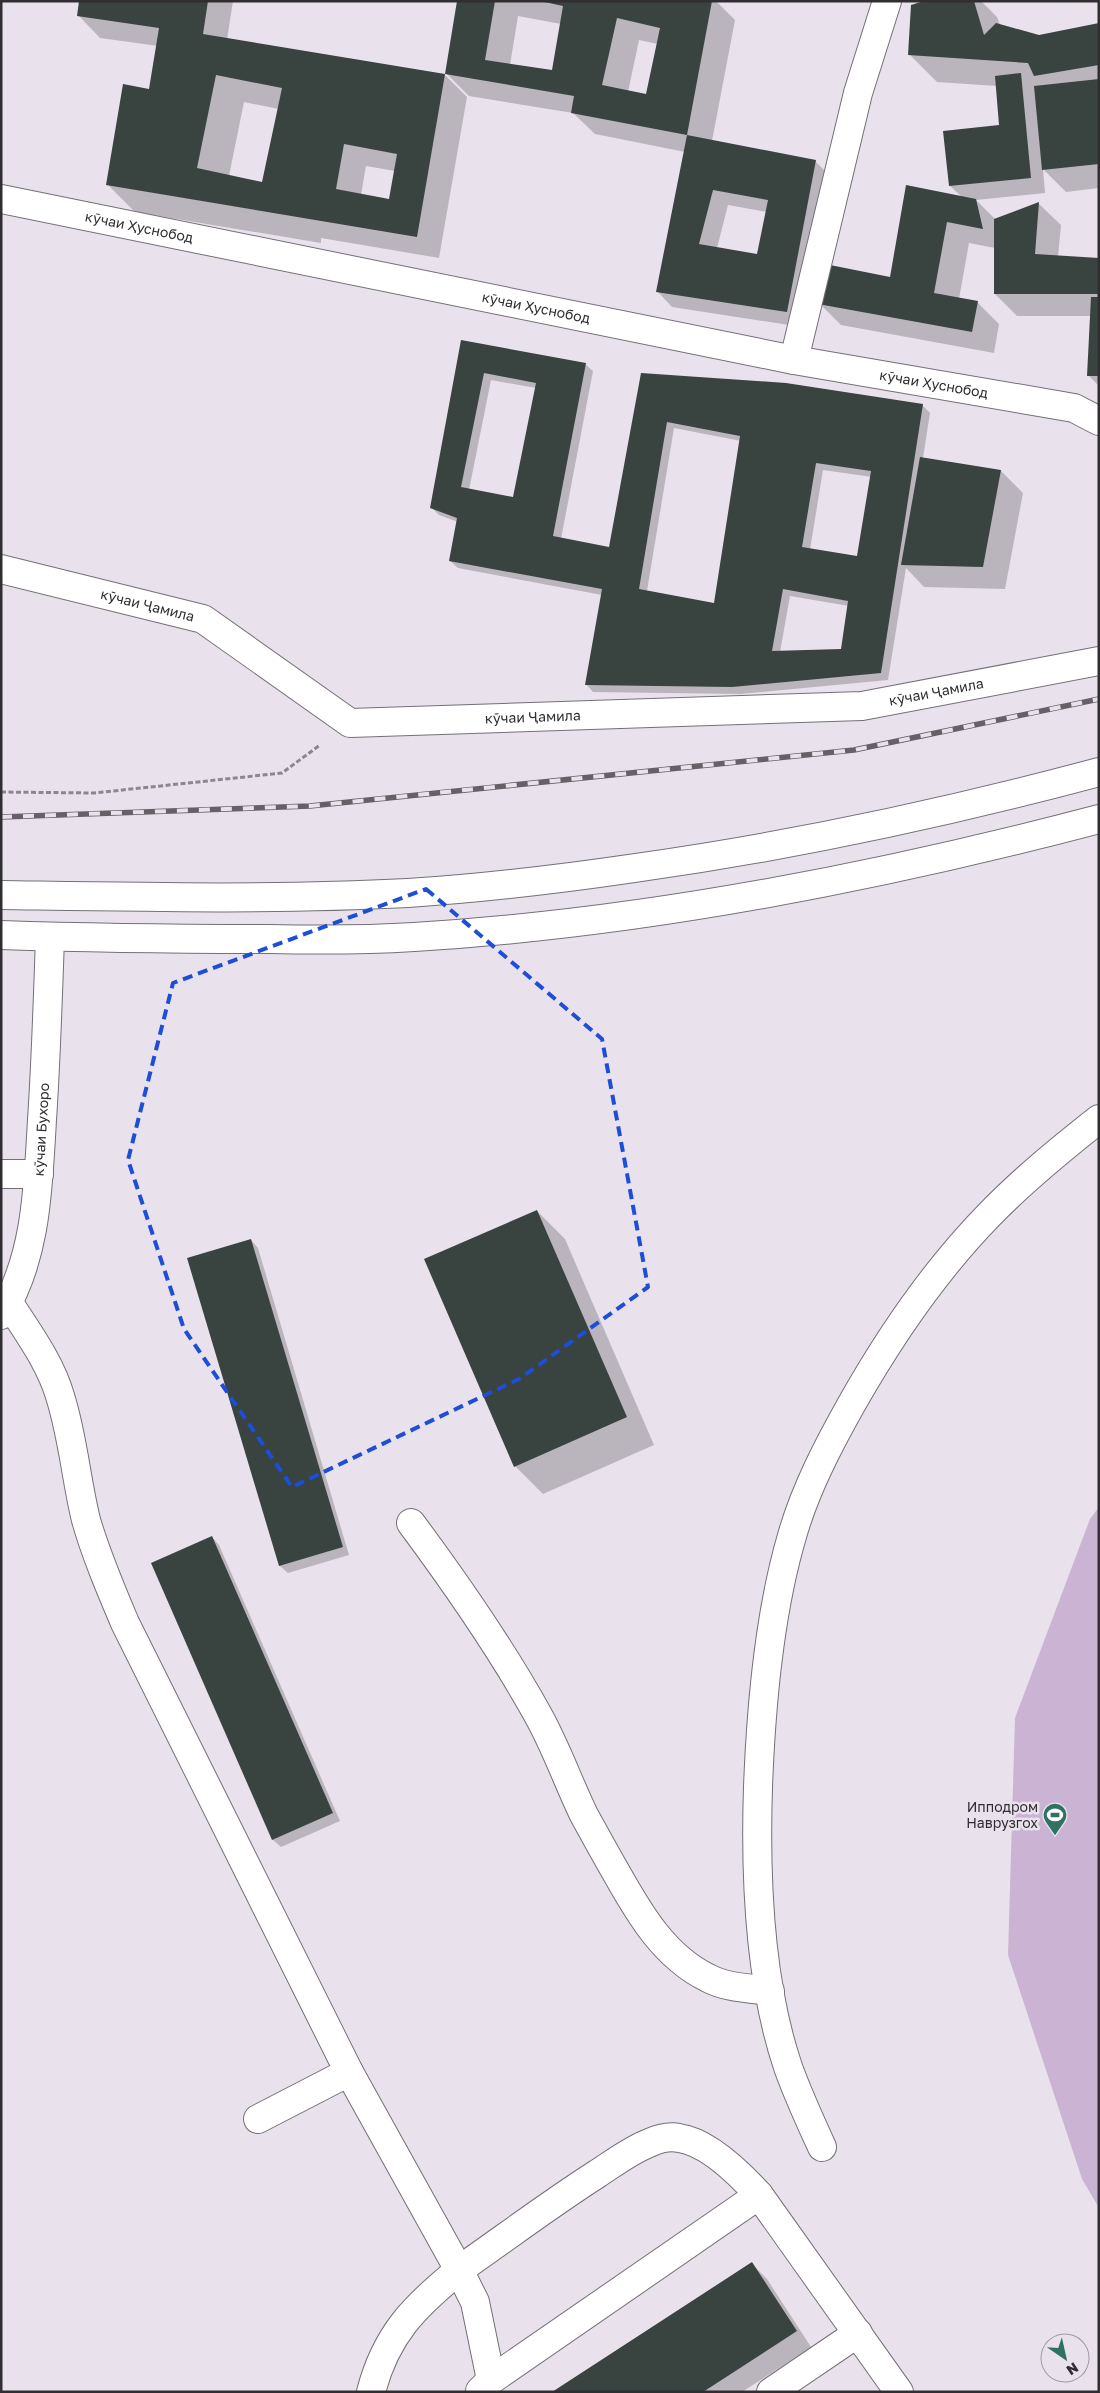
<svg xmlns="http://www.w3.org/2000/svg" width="1100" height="2393" viewBox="0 0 1100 2393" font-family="'Golos Text',sans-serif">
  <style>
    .green { fill: #cbb4d3 }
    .shadow { fill: #0003; fill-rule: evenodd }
    .building { fill: #394340; fill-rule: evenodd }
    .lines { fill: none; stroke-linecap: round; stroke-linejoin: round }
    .minor-casing { stroke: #756f77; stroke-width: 30 }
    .path { stroke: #8c878e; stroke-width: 3; stroke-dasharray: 5 2.5; stroke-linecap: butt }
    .minor { stroke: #fff; stroke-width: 28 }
    .rail-casing { stroke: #666167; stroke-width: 5.5 }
    .rail { stroke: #e9e2ec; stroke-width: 4; stroke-dasharray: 11; stroke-linecap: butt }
    .marked { fill: none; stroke: #1d4ed8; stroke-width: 4; stroke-dasharray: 10 6; stroke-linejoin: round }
    .labels { text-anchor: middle; stroke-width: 5; stroke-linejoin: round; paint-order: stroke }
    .street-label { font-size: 14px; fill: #312e32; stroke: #e9e2ec }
    .poi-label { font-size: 14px; fill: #312e32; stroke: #e9e2ec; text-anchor: end }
  </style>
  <rect width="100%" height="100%" fill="#e9e2ec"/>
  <path class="green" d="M 1099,1507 L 1099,2208 L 1082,2179 L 1008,1955 L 1015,1718 L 1090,1519 Z"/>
  <path class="shadow" d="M 80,1 L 233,1 L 227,40 L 445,75 L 467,97 L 439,258 L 321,238 L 321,243 L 135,212 L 107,184 L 150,90 L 158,46 L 100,38 L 78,15 ZM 244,102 L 279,109 L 263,183 L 229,176 ZM 366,166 L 395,171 L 390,200 L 361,195 Z
    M 459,1 L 716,1 L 735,20 L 712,141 L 816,162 L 831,177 L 802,327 L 672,307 L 657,291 L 685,152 L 595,134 L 573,113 L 469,96 L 447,74 ZM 518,16 L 561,24 L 553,72 L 510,65 ZM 639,40 L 658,44 L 647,96 L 628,92 ZM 728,205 L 767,212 L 758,255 L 717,248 Z
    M 929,1 L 981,1 L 997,17 L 1000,25 L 1039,36 L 1099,25 L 1099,188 L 1066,192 L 1043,169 L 1045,193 L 976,200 L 996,220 L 1039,204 L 1061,225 L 1058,257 L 1099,260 L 1099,386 L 1089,376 L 1091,316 L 1017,316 L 995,294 L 995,248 L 969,243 L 959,299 L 977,302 L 999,324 L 994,353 L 841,325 L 819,303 L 891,278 L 962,197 L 950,186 L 1000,126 L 997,86 L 937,82 L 909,54 Z
    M 462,341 L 585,364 L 593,371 L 561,539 L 610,548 L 642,374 L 922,405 L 930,413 L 923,458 L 1001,471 L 1023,493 L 1005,589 L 924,587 L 906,568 L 888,680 L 740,694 L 593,692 L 586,684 L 602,595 L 458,568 L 450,561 L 458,522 L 439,515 L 431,507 ZM 491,380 L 536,388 L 514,499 L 469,490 ZM 674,428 L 741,441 L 715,604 L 647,591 ZM 823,470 L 872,477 L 858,557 L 810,550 ZM 790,596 L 849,606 L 842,650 L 780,652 Z
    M 537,1211 L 565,1239 L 654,1445 L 543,1494 L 515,1466 Z
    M 251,1240 L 258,1248 L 349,1555 L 288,1573 L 280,1566 L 189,1259 Z
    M 212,1537 L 219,1545 L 340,1821 L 281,1847 L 273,1840 L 152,1563 Z
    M 751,2263 L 767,2279 L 811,2347 L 742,2392 L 554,2392 Z"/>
  <path class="building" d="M 79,1 L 208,1 L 203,34 L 445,74 L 417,237 L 106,185 L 123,84 L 149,89 L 159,28 L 77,16 ZM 216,75 L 282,88 L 262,182 L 197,168 ZM 344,144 L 397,154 L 389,199 L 336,189 Z
    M 457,1 L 495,1 L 485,60 L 552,70 L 563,6 L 540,1 L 712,1 L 687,135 L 816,160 L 787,312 L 656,292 L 687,135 L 571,113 L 574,96 L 445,74 ZM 617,18 L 660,28 L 646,94 L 602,85 ZM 713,190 L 768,200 L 757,254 L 699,244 Z
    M 924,1 L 974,1 L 984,35 L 996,23 L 1039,35 L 1099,23 L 1099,65 L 1034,76 L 1028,63 L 908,55 L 911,5 Z
    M 1021,73 L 1031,178 L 949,186 L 943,131 L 999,125 L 995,76 Z
    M 1099,79 L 1099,164 L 1042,170 L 1034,86 Z
    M 906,185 L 976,199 L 983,229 L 947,222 L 934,293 L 978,301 L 972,332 L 818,304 L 825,264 L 890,277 Z
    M 1039,202 L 1035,254 L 1099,258 L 1099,294 L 994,294 L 994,219 Z
    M 1091,297 L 1099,297 L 1099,376 L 1087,376 Z
    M 461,340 L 586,363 L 553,536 L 609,547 L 641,373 L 786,383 L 923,404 L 881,673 L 732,687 L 585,685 L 602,589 L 449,561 L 457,518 L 430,508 ZM 484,373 L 536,383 L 513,497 L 461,487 ZM 667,422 L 740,436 L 714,603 L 639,589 ZM 816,463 L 871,471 L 857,556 L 802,547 ZM 783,589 L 848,601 L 841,649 L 772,651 Z
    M 920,457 L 1001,470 L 983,567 L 901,565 Z
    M 537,1210 L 627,1417 L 514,1467 L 424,1259 Z
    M 251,1239 L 343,1547 L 279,1566 L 187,1258 Z
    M 212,1536 L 333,1813 L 272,1840 L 151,1563 Z
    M 752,2262 L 797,2331 L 703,2392 L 552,2392 Z"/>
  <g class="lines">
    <defs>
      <g id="minor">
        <path id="s1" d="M 1,199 L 794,360 L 1074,408 L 1099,421"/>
        <path d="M 794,360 L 858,93 L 887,1"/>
        <path id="s2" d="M 1,569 L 203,619 L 350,723 L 862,706 L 1099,661"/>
        <path d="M 1,895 C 137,897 273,900 408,893 C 484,888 560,879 635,868 C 792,846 946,813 1099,772"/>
        <path d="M 1,935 C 90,938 179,939 269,939 C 317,940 365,940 414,937 C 645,923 875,878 1099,819"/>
        <path d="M 1,1174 L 39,1174"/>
        <path d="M 9,1303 C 28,1333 50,1362 60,1396 C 73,1437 76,1479 86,1520 C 96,1555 111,1590 125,1623 L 349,2072 L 459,2270 C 415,2306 386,2334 371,2392"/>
        <path id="s3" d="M 1,1315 C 37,1257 38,1186 42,1120 C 46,1059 48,998 50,937"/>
        <path d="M 411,1523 C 457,1585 501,1648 538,1715 C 556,1747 568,1782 584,1815 C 595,1835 606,1855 617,1874 C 640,1915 665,1957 708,1978 C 727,1988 749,1988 770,1991"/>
        <path d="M 258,2119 L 349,2072"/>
        <path d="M 822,2147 C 810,2121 798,2095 788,2067 C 759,1981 755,1877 758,1787 C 761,1706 769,1614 792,1536 C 805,1490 828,1446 851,1405 C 890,1336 935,1270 990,1214 C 1024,1179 1061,1149 1099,1119"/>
        <path d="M 491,2380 L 475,2302 L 459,2270 C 505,2238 550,2204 597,2174 C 614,2163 631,2150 649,2143 C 658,2139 669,2136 679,2138 C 708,2142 740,2174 759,2195 L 899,2392"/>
        <path d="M 480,2391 L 491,2380 L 759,2195"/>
        <path d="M 771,2392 L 858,2333"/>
      </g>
    </defs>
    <use href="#minor" class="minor-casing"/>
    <path class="path" d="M 1,792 L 94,793 L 282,773 L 320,745"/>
    <use href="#minor" class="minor"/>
    <defs>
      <path id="rail" d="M 1,817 L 310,806 L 854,750 L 1099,699"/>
    </defs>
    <use href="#rail" class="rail-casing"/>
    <use href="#rail" class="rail"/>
  </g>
  <path class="marked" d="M 426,889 L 602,1039 L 648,1287 L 519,1379 L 292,1487 L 184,1329 L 128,1160 L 173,983 Z"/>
  <defs>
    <symbol id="stadium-pin" viewBox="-11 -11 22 30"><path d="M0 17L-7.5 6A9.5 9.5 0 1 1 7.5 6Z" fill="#307261" stroke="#e9e2ec"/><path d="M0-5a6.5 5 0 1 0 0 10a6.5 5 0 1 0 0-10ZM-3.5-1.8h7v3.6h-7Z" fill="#fff"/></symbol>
  </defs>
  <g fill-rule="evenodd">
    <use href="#stadium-pin" x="1041" y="1801" width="28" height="38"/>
  </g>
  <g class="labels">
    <g class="street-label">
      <text dy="5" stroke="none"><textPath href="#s1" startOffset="141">кӯчаи Ҳуснобод</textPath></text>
      <text dy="5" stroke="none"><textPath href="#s1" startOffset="546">кӯчаи Ҳуснобод</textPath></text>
      <text dy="5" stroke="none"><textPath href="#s1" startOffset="951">кӯчаи Ҳуснобод</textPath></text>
      <text dy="5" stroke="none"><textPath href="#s2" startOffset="151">кӯчаи Ҷамила</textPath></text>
      <text dy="5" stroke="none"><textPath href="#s2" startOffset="976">кӯчаи Ҷамила</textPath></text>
      <text dy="5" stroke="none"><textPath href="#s2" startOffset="571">кӯчаи Ҷамила</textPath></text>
      <text dy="5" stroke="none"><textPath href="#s3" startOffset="192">кӯчаи Бухоро</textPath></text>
    </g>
    <g class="poi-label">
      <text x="1038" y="1812">Ипподром<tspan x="1038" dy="16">Наврузгох</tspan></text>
    </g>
  </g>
  <rect width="1100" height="2393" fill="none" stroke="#312e32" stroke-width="5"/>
  <g transform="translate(1065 2358) rotate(146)"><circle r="24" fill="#e9e2ec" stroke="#9f9aa2"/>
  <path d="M0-4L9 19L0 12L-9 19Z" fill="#307261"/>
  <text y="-8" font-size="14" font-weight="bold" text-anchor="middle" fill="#312e32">N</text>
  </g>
</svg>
